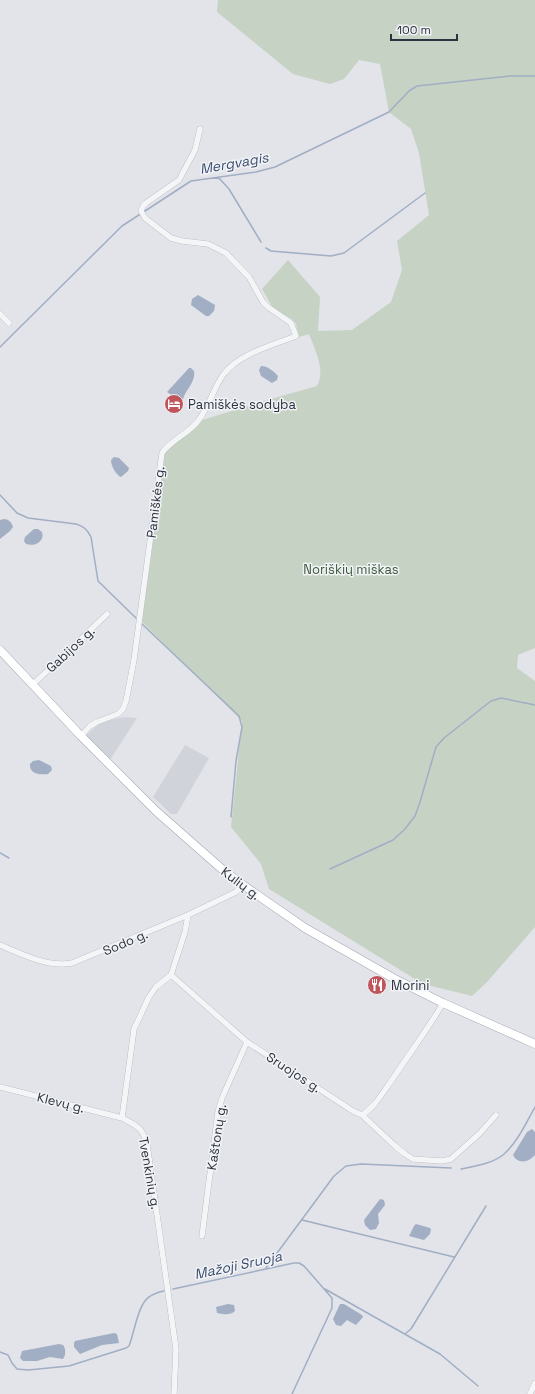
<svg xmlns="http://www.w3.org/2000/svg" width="535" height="1394" viewBox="0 0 535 1394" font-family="'Space Grotesk',sans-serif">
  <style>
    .built { fill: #d0d3da }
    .green { fill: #c6d2c4 }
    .water { fill: #a1aec4 }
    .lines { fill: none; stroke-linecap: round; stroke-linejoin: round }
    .stream { stroke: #a1aec4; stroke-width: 1.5 }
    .minor-casing { stroke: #a8abb3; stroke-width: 6 }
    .primary-casing { stroke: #a2a7b3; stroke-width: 9 }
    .minor { stroke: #f4f5f7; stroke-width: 5.5 }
    .primary { stroke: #fff; stroke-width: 8 }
    .labels { text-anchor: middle; stroke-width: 3; stroke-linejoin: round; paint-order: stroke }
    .poi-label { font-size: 13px; fill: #2c313f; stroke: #f1f3f6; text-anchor: start }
    .street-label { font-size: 13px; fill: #2c313f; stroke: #f1f3f6 }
    .park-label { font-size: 13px; fill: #3d593b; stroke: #f1f3f6 }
    .water-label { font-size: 14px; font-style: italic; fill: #3a4c6e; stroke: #f1f3f6 }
  </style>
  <rect width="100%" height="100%" fill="#e2e4e9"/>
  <path class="built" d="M 124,717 L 137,718 L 110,760 L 86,736 L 95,727 L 102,722 Z
    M 185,745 L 209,758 L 177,814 L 171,814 L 153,797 Z"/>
  <path class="green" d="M 218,0 L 535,0 L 535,648 L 518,655 L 517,668 L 535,681 L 535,927 L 487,982 L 472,996 L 423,984 L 269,889 L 261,864 L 231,827 L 242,721 L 142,622 L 165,453 L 199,421 L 264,401 L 317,386 C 326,370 315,350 309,334 L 299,337 L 296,324 L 292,319 L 273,308 L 262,289 L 288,260 L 320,297 L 318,331 L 352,330 L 391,302 L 402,270 L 397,241 L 429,215 L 419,153 L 411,129 L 389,112 L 380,64 L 359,60 L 344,79 L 330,84 L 293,74 L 217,12 Z"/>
  <path class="water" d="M 198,295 L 215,305 L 214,311 L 209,316 L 206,316 L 191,305 L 192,299 Z
    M 261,366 C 267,366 274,371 278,376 L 277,380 L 272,383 L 261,376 L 259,370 Z
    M 189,368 L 191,368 L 194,371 C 196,382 186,389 183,399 L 180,401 L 167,392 Z
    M 114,457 L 119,458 L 129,468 L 128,471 L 121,477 C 116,475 111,466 111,460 Z
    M 4,519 C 8,519 12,522 13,527 L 10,531 L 0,539 L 0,520 Z
    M 34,529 L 38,529 L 42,532 C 45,541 35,547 26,544 L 24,541 L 25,537 Z
    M 39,760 L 51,766 L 52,770 L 48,774 C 40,775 29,774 30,764 L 33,761 Z
    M 532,1129 L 535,1132 L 535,1155 C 529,1162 518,1165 513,1155 L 527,1132 Z
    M 380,1199 L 384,1200 L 385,1205 L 378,1214 L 379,1223 L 376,1229 L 370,1230 L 365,1225 L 364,1220 Z
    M 416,1224 L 430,1228 L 431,1229 L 430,1234 L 424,1240 L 409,1236 L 414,1226 Z
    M 228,1304 L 234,1305 L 235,1311 C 230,1316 223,1314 217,1313 L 216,1307 Z
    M 340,1304 L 344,1304 L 362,1315 L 363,1317 L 356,1325 L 347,1320 L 341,1326 L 336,1325 L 333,1319 Z
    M 114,1333 L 117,1334 L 119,1343 L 102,1345 L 80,1354 L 74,1347 L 74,1343 L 75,1341 Z
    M 59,1344 L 63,1345 C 66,1349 66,1355 63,1359 L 50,1357 L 37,1361 L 23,1361 L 20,1358 L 22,1351 Z"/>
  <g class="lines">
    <path class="stream" d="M 218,177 L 229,189 L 261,242
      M 266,248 L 271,251 L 331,256 L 344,253 L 425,193
      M 0,347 L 122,226 L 191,181 L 256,172 L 275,167 L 389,112 L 409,91 L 417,86 L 510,76 L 535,76
      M 0,495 L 17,513 L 28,518 L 76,524 C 83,526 87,529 91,537 L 98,581 L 136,618
      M 142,624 L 239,716 L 242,727 L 236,761 L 231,817
      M 0,853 L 9,858
      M 330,869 L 393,840 L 405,829 L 415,816 L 420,802 L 436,747 L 444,738 L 491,701 L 501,698 L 535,705
      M 461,1169 C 475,1166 491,1164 503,1155 C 517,1143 526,1123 535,1107
      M 302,1220 L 454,1257
      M 266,1268 L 334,1176 L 346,1166 L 361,1164 L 451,1168
      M 173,1289 L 294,1263 L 299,1263 L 304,1266 L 332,1298 L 332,1308 L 292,1394
      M 325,1289 L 440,1354 L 478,1386
      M 406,1333 L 411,1329 L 486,1206
      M 0,1352 L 8,1355 L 12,1363 L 17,1369 L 28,1370 L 69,1366 L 126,1348 L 129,1346 C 134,1334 138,1304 149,1297 C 153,1294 159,1292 164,1291"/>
    <defs>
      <path id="minor" d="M 0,314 L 9,323
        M 32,685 L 57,662 L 107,614
        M 81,736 L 90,726 L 97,722 L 118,714 L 123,709 L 126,701 L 134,660 L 162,453 C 171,440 188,434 198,421 C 209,407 213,389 223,375 C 238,354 273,345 296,336 L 291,323 L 268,307 L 263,302 L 249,277 L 226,253 L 208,244 L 182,241 L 171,238 L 145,218 L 141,211 L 143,206 L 146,203 L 179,180 L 195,150 L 200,129
        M 188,915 L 185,932 L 171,975 L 247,1042 L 353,1111 L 362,1115 C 375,1107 383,1092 392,1080 C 409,1054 428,1029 443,1003
        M 0,945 C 20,954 50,968 72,963 L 188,915 L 236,892 L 243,885
        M 171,975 L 156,987 L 149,997 L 134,1029 L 122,1118 C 136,1125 143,1128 147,1144 L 176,1349 L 174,1394
        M 0,1087 L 122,1118
        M 362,1115 L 395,1146 L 405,1154 L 413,1159 L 442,1161 L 451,1159 L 480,1133 L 496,1115
        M 202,1236 L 218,1112 L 222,1098 L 247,1042
        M 530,1394 L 535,1383"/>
      <path id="primary" d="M 0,650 L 81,736 L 156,811 L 223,870 L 243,885 L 305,928 L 393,978 L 443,1003 L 535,1044"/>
    </defs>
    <use href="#minor" class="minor-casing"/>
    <use href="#primary" class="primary-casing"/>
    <use href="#minor" class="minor"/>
    <use href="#primary" class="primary"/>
  </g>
  <defs>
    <symbol id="hotel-disc" viewBox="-11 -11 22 22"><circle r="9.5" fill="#bf555a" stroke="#f1f3f6"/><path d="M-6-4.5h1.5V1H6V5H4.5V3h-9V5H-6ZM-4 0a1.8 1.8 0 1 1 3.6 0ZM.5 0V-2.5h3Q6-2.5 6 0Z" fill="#fff"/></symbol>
    <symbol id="restaurant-disc" viewBox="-11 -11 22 22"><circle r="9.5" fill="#bf555a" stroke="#f1f3f6"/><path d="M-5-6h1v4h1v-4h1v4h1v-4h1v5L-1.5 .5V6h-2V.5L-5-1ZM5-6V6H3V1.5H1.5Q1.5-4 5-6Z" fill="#fff"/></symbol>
  </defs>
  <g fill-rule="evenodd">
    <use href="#hotel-disc" x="163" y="393" width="22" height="22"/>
    <use href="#restaurant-disc" x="366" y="974" width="22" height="22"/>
  </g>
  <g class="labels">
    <g class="poi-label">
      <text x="188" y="409">Pamiškės sodyba</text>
      <text x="391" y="990">Morini</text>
    </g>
    <g class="street-label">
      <text transform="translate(155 502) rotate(-83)" y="5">Pamiškės g.</text>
      <text transform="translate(70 649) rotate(-43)" y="5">Gabijos g.</text>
      <text transform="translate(241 883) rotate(37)" y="5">Kulių g.</text>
      <text transform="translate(125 942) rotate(-23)" y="5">Sodo g.</text>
      <text transform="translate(294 1072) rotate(33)" y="5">Sruojos g.</text>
      <text transform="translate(61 1102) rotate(14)" y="5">Klevų g.</text>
      <text transform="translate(216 1137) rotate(-81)" y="5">Kaštonų g.</text>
      <text transform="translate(150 1173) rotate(80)" y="5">Tvenkinių g.</text>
    </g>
    <g class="park-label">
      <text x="351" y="574">Noriškių miškas</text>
    </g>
    <g class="water-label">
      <text transform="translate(234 163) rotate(-10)" y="5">Mergvagis</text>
      <text transform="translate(238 1265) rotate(-12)" y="5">Mažoji Sruoja</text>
    </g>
  </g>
  <path d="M391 34v6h66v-6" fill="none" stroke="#2c313f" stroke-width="2"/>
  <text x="397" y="34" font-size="12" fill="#2c313f" stroke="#f1f3f6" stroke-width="3" paint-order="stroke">100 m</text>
</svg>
